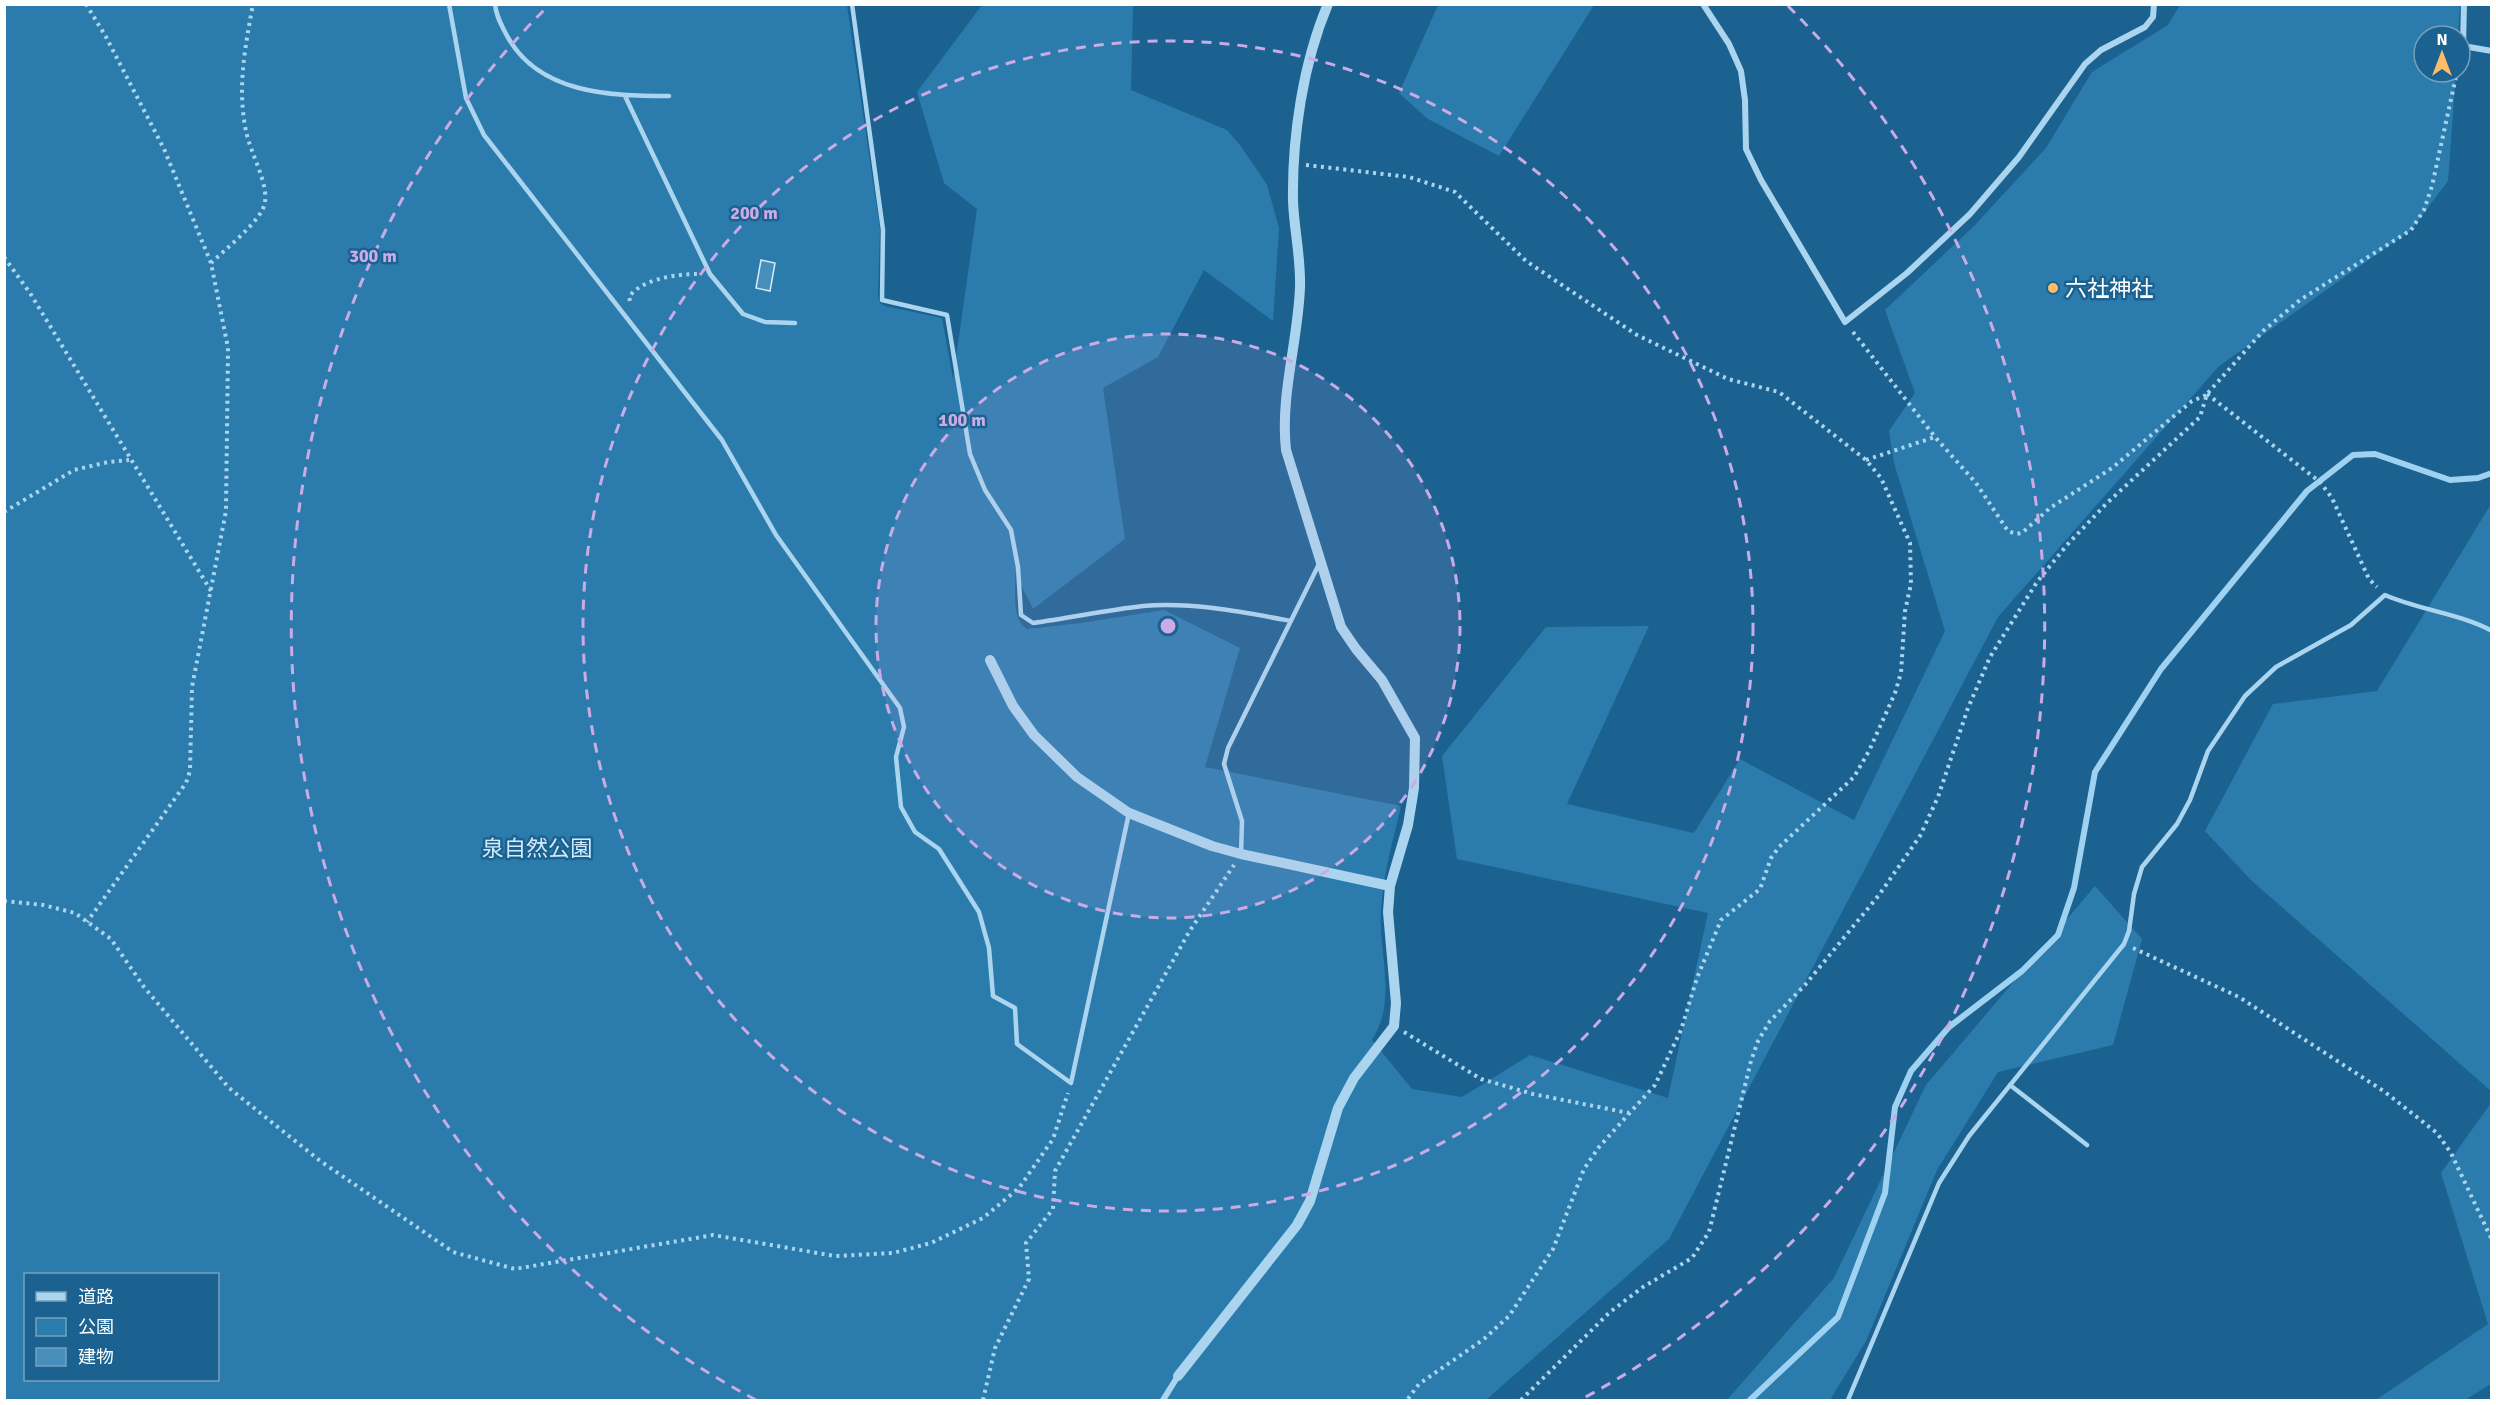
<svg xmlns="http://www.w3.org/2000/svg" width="2496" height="1405" viewBox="0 0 2496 1405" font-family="Signika,'Noto Sans JP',sans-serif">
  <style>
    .green { fill: #2b7cad; fill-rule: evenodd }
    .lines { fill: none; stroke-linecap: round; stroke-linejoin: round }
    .stream { stroke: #9ed2f0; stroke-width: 6 }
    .building { fill: #488eba; stroke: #d1ebfa; stroke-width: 1.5 }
    .path { stroke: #abd5ee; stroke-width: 4; stroke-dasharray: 3 4.5; stroke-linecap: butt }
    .service { stroke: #abd5ee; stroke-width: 4.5 }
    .minor { stroke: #abd5ee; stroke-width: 6 }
    .tertiary { stroke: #abd5ee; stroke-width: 10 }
    .ring { fill: none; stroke: #caabe5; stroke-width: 3; stroke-dasharray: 10 8 }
    .poi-dot { fill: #ffbb68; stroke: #1b6291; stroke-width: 2 }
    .labels { text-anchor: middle; stroke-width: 5; stroke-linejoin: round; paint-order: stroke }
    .poi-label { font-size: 22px; fill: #fff; stroke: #1b6291; text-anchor: start }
    .park-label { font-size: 22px; fill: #d1ebfa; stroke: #1b6291 }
    .centre { fill: #caabe5; stroke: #1b6291; stroke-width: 3 }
    .ring-label { font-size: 18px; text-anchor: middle; font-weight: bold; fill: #caabe5; stroke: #1b6291; stroke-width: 5; stroke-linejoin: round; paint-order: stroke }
  </style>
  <rect width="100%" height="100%" fill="#1b6291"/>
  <path class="green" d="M 5,5 L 847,5 L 880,229 L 878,297 L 880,303 L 885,306 L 942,318 L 953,379 L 977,209 L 944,183 L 917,92 L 982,5 L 1133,5 L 1131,90 L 1227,130 L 1240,145 L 1267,185 L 1279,228 L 1273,321 L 1204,270 L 1158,357 L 1103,388 L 1125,539 L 1033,609 L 1015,573 C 1016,589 1011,620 1027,629 L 1081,623 L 1164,610 L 1240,648 L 1205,767 L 1401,806 C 1393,840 1383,875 1381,910 C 1378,955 1398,998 1372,1040 L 1412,1089 L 1462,1097 L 1530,1055 L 1668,1098 L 1708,913 L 1457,859 L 1442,756 L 1546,627 L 1649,626 L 1567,804 L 1694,833 L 1740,759 L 1854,820 L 1945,631 L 1894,463 L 1889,431 L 1915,393 L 1885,310 L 1975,225 L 2046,148 L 2092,72 L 2168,25 L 2180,5 L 2460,5 L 2458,36 L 2424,36 L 2424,72 L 2456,72 L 2448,181 L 2411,230 L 2219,366 L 1998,617 L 1669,1239 L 1486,1400 L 5,1400 ZM 26,1274 L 218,1274 L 218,1380 L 26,1380 Z
    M 1438,5 L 1594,5 L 1499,156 L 1428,119 L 1399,93 Z
    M 2491,504 L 2491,1091 L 2251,880 L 2205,831 L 2273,704 L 2377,691 Z
    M 2095,886 L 2142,939 L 2113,1045 L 1998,1072 L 1937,1170 L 1866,1341 L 1830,1400 L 1727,1400 L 1834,1278 L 1926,1085 Z
    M 2491,1103 L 2491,1384 L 2465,1400 L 2376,1400 L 2488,1324 L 2441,1173 Z"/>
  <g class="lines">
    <path class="stream" d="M 1750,1400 L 1838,1317 L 1885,1193 L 1895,1107 L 1911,1071 L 1949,1027 L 2022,971 L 2058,935 L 2074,888 L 2095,772 L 2161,669 L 2307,491 L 2353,455 L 2375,454 L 2450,480 L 2478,478 L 2492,473"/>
  </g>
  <path class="building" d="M 761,260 L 775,263 L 770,291 L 756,288 Z"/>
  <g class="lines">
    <path class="path" d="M 86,4 L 106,37 L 164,149 L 211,263 L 228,348 L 226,511 L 192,687 L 190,771 L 186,783 L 87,922
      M 1306,165 L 1409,177 L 1455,192 L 1526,261 L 1637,335 L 1728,379 L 1779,392 L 1866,460 L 1881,478 L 1910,543 L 1911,584 L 1905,611 L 1901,673 L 1895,693 L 1869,751 L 1854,777 L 1779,847 L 1771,858 L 1760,889 L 1721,920 L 1697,978 L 1681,1030 L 1655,1085 L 1599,1147 L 1584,1169 L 1553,1249 L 1509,1316 L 1484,1339 L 1419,1384 L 1407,1400
      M 4,257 L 30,293 L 211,591
      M 211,263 C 224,250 263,220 265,202 C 268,182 250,152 246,131 C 237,88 245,48 253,4
      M 630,301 L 629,297 C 641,279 677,274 698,274
      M 1853,332 L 1935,437 L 1976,483 L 2008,531 L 2016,534 L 2022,533 L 2050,508 L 2112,468 L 2192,401 L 2207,395
      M 2207,394 L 2320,482 L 2332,498 L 2369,579 L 2377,587
      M 1866,460 L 1935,437
      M 4,512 L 74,470 L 108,462 L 129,460
      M 4,901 L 43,905 L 75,913 L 111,939 L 144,987 L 229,1088 L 319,1160 L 453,1252 L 515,1269 L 713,1235 L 835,1256 L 893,1253 L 931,1243 L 983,1218 L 1019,1188 L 1053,1139 L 1068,1093
      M 2133,948 L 2239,997 L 2385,1092 L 2437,1133 L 2451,1153 L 2492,1240
      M 1404,1032 L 1481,1079 L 1533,1094 L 1629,1113
      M 983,1400 L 995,1348 L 1029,1279 L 1026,1243 L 1053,1209 L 1055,1171 L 1189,932 L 1234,865
      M 1521,1400 L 1610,1312 L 1643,1287 L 1692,1258 L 1709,1232 L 1751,1061 L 1758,1041 L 1770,1021 L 1805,985 L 1879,895 L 1920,836 L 1938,797 L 1968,708 L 1990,657 L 2037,582 L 2067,545 L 2107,503 L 2200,417 L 2207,394 L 2263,331 L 2300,300 L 2411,230 L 2424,210 L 2432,186 L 2457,72"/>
    <path class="service" d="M 449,4 L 466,98 L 484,135 L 722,440 L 776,535 L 900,708 L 904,727 L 896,757 L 901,807 L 915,832 L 939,849 L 979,912 L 989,948 L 993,996 L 1015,1008 L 1017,1044 L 1071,1083 L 1129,813
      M 495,4 C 496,16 501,24 506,34 C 537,94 610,96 669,96
      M 852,4 L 883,230 L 882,300 L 947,315 L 970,454 L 985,490 L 1011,530 L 1018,567 L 1021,615 L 1033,623 C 1070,618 1107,610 1143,606 C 1192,602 1243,612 1291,621
      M 625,96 L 710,274 L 743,314 L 765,322 L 795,323
      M 1241,854 L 1242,821 L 1224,764 L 1228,748 L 1319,564
      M 2010,1085 L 2087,1145
      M 1848,1400 L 1939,1183 L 1969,1136 L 2124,944 L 2129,931 L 2134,894 L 2142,867 L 2177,824 L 2190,800 L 2208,751 L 2245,696 L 2276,667 L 2351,625 L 2385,595 C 2419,610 2458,613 2492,631"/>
    <path class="minor" d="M 1703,4 L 1729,44 L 1741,71 L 1745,100 L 1746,149 L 1761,180 L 1845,322 L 1907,273 L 1970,214 L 2019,157 L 2085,64 L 2101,50 L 2145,27 L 2153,17 L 2154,4
      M 2464,4 L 2463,46 L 2492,51
      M 1163,1400 L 1178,1376"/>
    <path class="tertiary" d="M 990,660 L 1013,706 L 1034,735 L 1077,777 L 1129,813 L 1212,846 L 1241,854 L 1390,886
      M 1178,1376 L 1297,1225 L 1310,1201 L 1338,1108 L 1354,1078 L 1394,1026 L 1396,1003 L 1388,912 L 1390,886 L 1408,825 L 1414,788 L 1415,738 L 1382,680 L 1356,649 L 1341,627 L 1286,450 C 1280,395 1298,342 1300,287 C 1301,258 1294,229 1293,201 C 1292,137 1303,63 1328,4"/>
  </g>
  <circle cx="1168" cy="626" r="292" fill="#caabe5" fill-opacity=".12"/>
  <g class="ring">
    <circle cx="1168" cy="626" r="292"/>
    <circle cx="1168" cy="626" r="585"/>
    <path d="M756 1400A877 877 0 0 1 548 6M1788 6A877 877 0 0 1 1580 1400"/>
  </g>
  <circle class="poi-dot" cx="2053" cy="288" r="6"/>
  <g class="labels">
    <g class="poi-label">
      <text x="2065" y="296">六社神社</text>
    </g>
    <g class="park-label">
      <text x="537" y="856">泉自然公園</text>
    </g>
  </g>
  <circle cx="1168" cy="626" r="9" class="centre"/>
  <g class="ring-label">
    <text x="754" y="219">200 m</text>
    <text x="373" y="262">300 m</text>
    <text x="962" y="426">100 m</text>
  </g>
  <rect width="2496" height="1405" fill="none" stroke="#ffffff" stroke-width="12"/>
  <rect x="24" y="1273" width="195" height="108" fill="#1b6291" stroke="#76a1bd" stroke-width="1.5"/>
  <rect x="36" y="1292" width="30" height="9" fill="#abd5ee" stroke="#76a1bd" stroke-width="1.5"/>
  <text x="78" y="1303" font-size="18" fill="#ffffff">道路</text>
  <rect x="36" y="1318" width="30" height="18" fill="#2b7cad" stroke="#76a1bd" stroke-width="1.5"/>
  <text x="78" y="1333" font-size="18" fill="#ffffff">公園</text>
  <rect x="36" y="1348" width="30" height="18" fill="#488eba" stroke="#76a1bd" stroke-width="1.5"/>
  <text x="78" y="1363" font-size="18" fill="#ffffff">建物</text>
  <g transform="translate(2442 54)"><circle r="28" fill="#1b6291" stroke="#76a1bd" stroke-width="1.5"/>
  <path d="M0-4.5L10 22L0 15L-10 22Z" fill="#ffbb68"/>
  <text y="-9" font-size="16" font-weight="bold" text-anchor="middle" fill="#ffffff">N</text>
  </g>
</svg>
